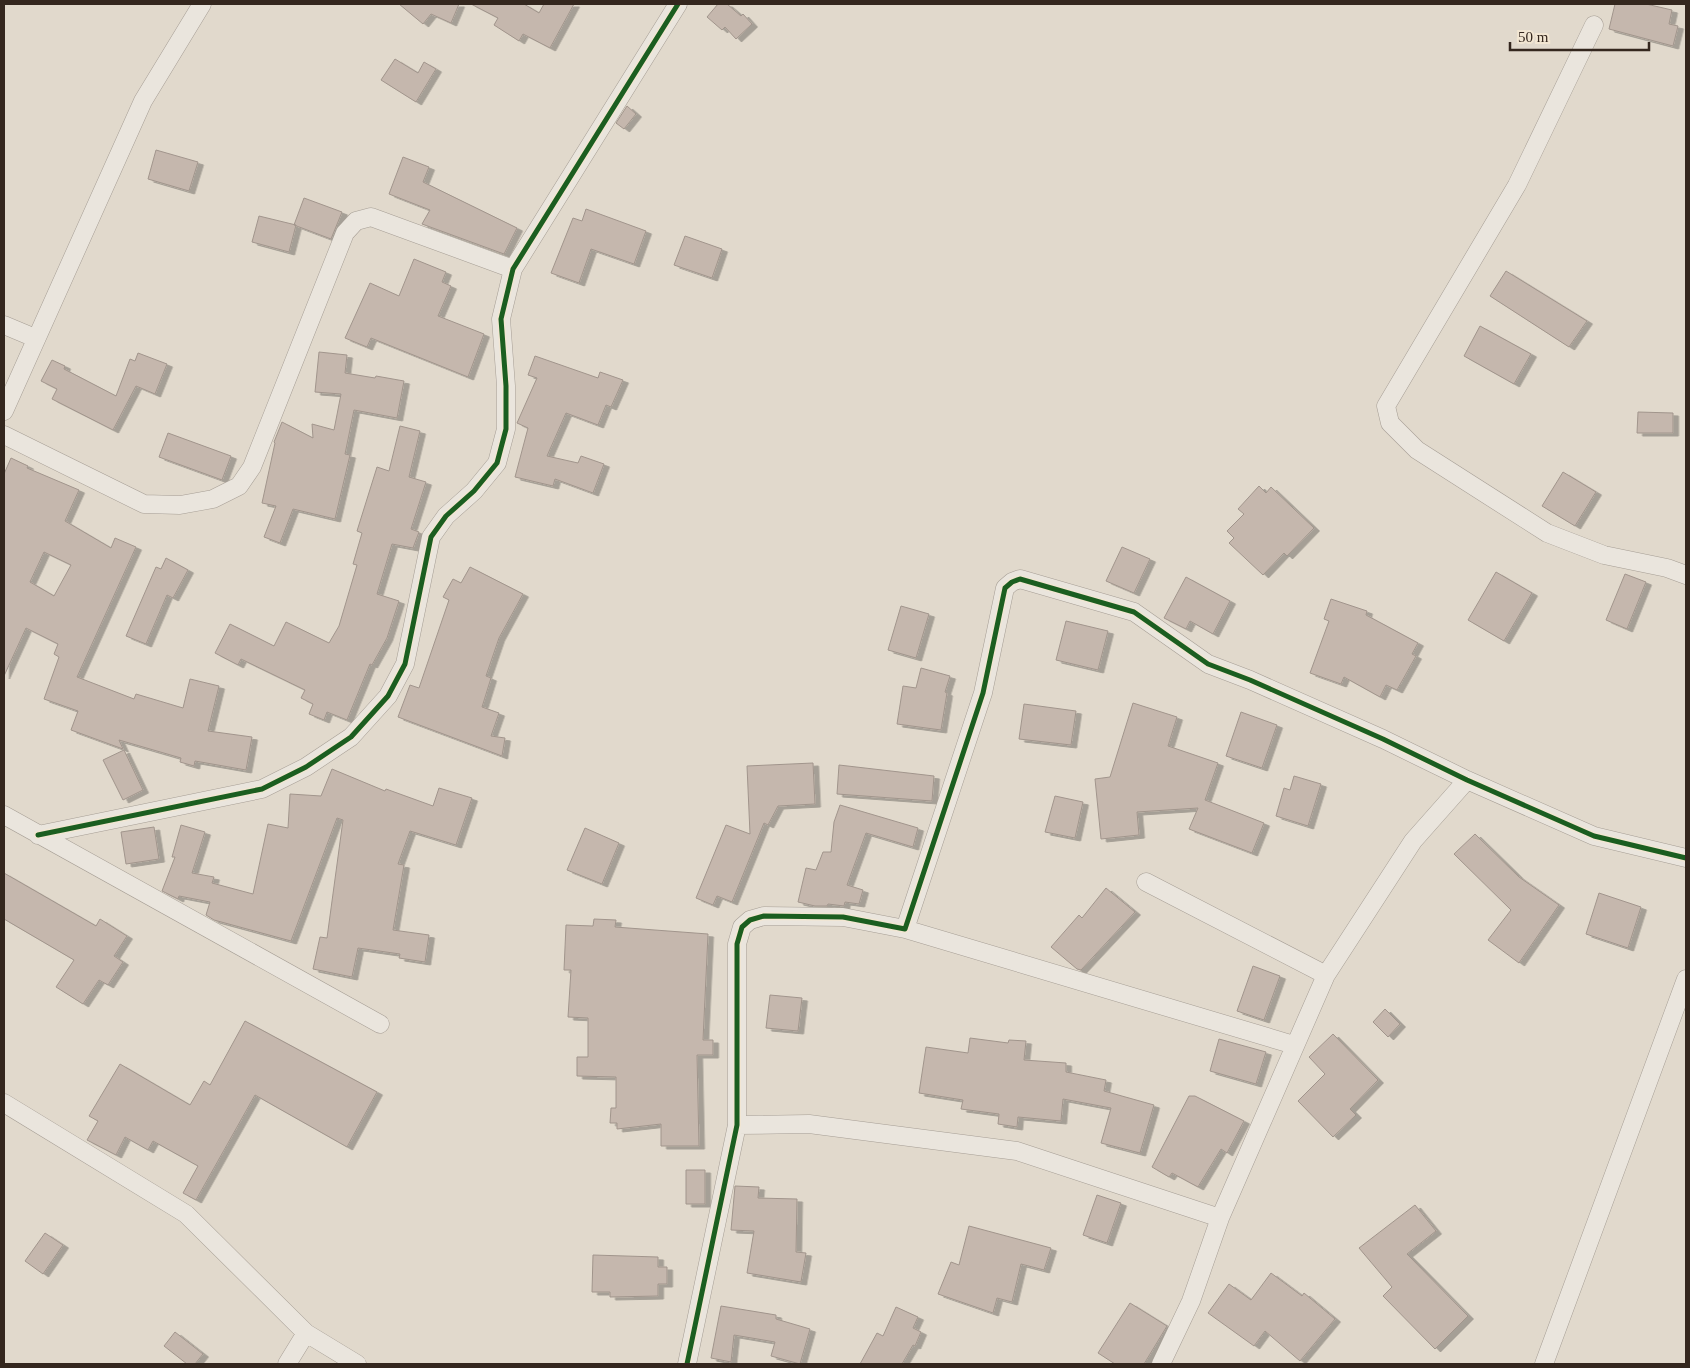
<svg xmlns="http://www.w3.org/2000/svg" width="1690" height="1368" viewBox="0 0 1690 1368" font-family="Georgia,serif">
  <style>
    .building { fill: #c5b7ad; stroke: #a1958c; fill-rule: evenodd; filter: url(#shadow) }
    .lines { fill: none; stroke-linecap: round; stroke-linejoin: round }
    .minor-casing { stroke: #a69e95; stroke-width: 19 }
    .minor { stroke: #eae5dd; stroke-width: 18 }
    .cycleway-casing { stroke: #f2e6d2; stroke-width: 8 }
    .cycleway { stroke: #1b5e20; stroke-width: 5 }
  </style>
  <defs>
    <filter id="shadow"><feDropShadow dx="5.5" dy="3" stdDeviation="0" flood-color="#0004"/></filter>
  </defs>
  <rect width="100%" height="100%" fill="#e1d9cc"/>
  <path class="building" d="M 399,4 L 459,4 L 451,23 L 431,14 L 423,24 Z
    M 471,4 L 524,4 L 539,13 L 544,4 L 574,4 L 550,48 L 523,34 L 519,41 L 494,25 L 498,18 Z
    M 718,4 L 727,4 L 741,16 L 743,14 L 752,24 L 736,39 L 725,27 L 722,30 L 707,17 Z
    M 1615,4 L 1646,4 L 1672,10 L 1669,24 L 1678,26 L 1673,46 L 1609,29 Z
    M 395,59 L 418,73 L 424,62 L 436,69 L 416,102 L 381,80 Z
    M 627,106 L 636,114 L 624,129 L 616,123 Z
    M 156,150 L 198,162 L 189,191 L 148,179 Z
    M 403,157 L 429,167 L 423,182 L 517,228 L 504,254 L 422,224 L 430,210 L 389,194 Z
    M 304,198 L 342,212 L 331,239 L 294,225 Z
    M 586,209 L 646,231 L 634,264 L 591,249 L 579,283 L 551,273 L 573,218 L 582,221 Z
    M 259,216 L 296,225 L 289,252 L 252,242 Z
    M 685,236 L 722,249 L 712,278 L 674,265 Z
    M 414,259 L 446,272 L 442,282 L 451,286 L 438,316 L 484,334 L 468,377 L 371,338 L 367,347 L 345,338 L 370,283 L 399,296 Z
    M 1506,271 L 1587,321 L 1569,347 L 1490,296 Z
    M 1480,326 L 1531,354 L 1514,384 L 1464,356 Z
    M 319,352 L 347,355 L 345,373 L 375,378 L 376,376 L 404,381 L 397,418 L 354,410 L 345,454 L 350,455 L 335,519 L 293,509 L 280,543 L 264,537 L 276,506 L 262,503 L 275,443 L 274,442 L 282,422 L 313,438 L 312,424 L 334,430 L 341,394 L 315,392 Z
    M 138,353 L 167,364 L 155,394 L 136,386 L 113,430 L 52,399 L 57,389 L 41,381 L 52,360 L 65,366 L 64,369 L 116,396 L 130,359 L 135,361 Z
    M 535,356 L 598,378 L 600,372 L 623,380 L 611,407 L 606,405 L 598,425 L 566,413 L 547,456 L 578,463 L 581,456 L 604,464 L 593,493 L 555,479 L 553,486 L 515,477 L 528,428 L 517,423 L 537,378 L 528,375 Z
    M 1638,412 L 1673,413 L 1673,433 L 1637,433 Z
    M 400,426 L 420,431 L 409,477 L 426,482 L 411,529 L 419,532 L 413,548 L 392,544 L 377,594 L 399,601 L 387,638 L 372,665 L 370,664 L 347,720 L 327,712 L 324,720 L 309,714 L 313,704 L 301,698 L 305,690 L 241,659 L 238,665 L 215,653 L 230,624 L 274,646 L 286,622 L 329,643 L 339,626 L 357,565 L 353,564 L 362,533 L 357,531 L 377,467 L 389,471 Z
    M 168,433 L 231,456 L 222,480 L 159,457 Z
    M 11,458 L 28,466 L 27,468 L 79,490 L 65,521 L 111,548 L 115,538 L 136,547 L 77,677 L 134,699 L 136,694 L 183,708 L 190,679 L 219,686 L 208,731 L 252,737 L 246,770 L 195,761 L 194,766 L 180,762 L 181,758 L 119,740 L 123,749 L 71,730 L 78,711 L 44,699 L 59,657 L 54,654 L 58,644 L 26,628 L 4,676 L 4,474 ZM 44,552 L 71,565 L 54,596 L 30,582 Z
    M 1563,472 L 1596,492 L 1575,526 L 1542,506 Z
    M 1259,486 L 1266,493 L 1271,487 L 1314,528 L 1287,556 L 1284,553 L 1263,575 L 1229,543 L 1234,538 L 1227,531 L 1244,514 L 1238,509 Z
    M 1122,547 L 1150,559 L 1134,593 L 1106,581 Z
    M 166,558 L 188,570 L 173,598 L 167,595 L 146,644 L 126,636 L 156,567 L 161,569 Z
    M 470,567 L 523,594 L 499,638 L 486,676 L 491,678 L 482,707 L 499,713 L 491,736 L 505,738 L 502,756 L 398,717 L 410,685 L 419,688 L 449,600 L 443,597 L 453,579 L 461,583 Z
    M 1496,572 L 1532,593 L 1504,641 L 1468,620 Z
    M 1625,574 L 1646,582 L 1627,629 L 1606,620 Z
    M 1186,577 L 1230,601 L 1213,634 L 1190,621 L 1186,629 L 1164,618 Z
    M 1331,599 L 1367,611 L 1366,615 L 1418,643 L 1412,654 L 1416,656 L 1397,690 L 1386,685 L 1380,697 L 1344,677 L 1341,684 L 1310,673 L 1329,621 L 1324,619 Z
    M 901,606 L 929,614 L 916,658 L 888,650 Z
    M 1066,621 L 1108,631 L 1098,670 L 1056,660 Z
    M 921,668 L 950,676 L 945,692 L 947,693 L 941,730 L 897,724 L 903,686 L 916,688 Z
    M 1133,703 L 1177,717 L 1168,746 L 1218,763 L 1205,800 L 1264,823 L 1252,853 L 1189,829 L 1198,808 L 1137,812 L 1139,835 L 1101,839 L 1095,779 L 1110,777 Z
    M 1024,704 L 1076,711 L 1071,745 L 1019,739 Z
    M 1241,712 L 1277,725 L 1262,768 L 1226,756 Z
    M 124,750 L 143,790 L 123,800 L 103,760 Z
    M 813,763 L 815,804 L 778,806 L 768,825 L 764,823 L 732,902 L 717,896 L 713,905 L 696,898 L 726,825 L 750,834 L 747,766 Z
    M 839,765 L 934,776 L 932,801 L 837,794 Z
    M 332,769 L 385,791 L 386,789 L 433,806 L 439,788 L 472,798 L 456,845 L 410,831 L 398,864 L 404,865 L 393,930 L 429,935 L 425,962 L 399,958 L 400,954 L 358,948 L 352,977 L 313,969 L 320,937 L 327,938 L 343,820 L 337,818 L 291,941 L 214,920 L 206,915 L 210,902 L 179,896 L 178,899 L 162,891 L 175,857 L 172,857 L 181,825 L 205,832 L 192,873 L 214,877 L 212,883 L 253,894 L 268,824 L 288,828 L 290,794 L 321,796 Z
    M 1294,776 L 1321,784 L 1308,826 L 1276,816 L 1284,788 L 1290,790 Z
    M 1055,796 L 1083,802 L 1075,838 L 1045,832 Z
    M 840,805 L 918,828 L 913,847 L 866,833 L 847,885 L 863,890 L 859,904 L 845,902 L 844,906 L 828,904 L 827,906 L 815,906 L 798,902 L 806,868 L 816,870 L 823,852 L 831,852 L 834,822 Z
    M 154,827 L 159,859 L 126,864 L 121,832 Z
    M 585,828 L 619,843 L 602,884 L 567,870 Z
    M 1475,834 L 1519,877 L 1559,905 L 1519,963 L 1488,940 L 1511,910 L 1454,854 Z
    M 4,873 L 96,926 L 100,919 L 127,936 L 114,956 L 123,962 L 108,985 L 99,980 L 83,1004 L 56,987 L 74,960 L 4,919 Z
    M 1106,888 L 1135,912 L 1081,970 L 1077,969 L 1051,947 L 1079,915 L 1082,918 Z
    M 1599,893 L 1641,907 L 1628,948 L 1586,934 Z
    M 594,919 L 616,920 L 615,927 L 708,934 L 703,1040 L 713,1040 L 713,1055 L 697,1055 L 699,1146 L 661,1146 L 661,1124 L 617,1129 L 617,1123 L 610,1123 L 611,1108 L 616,1108 L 616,1077 L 577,1076 L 577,1057 L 588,1057 L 588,1018 L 568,1017 L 571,970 L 564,970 L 566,925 L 593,926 Z
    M 1253,966 L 1280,976 L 1264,1020 L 1237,1011 Z
    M 770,995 L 802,998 L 798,1031 L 766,1028 Z
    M 1385,1009 L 1400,1024 L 1388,1037 L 1373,1022 Z
    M 245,1021 L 377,1092 L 347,1147 L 255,1095 L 196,1200 L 183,1193 L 198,1166 L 153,1141 L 148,1150 L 125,1137 L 116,1155 L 87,1140 L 98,1121 L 89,1116 L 120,1064 L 190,1105 L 204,1081 L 210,1085 Z
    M 1333,1034 L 1378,1080 L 1350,1109 L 1356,1115 L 1333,1137 L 1298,1101 L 1325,1074 L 1309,1057 Z
    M 970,1038 L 1008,1043 L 1009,1040 L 1026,1041 L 1024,1060 L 1066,1063 L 1066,1072 L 1106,1080 L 1104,1091 L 1154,1105 L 1140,1153 L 1101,1143 L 1111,1108 L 1063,1099 L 1061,1121 L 1018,1117 L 1017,1127 L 998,1124 L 999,1114 L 961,1109 L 963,1100 L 919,1093 L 926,1047 L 968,1053 Z
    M 1219,1039 L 1266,1052 L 1256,1084 L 1210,1071 Z
    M 1189,1096 L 1195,1096 L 1244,1121 L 1227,1153 L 1221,1149 L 1198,1187 L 1172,1173 L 1169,1177 L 1152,1167 Z
    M 686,1170 L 705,1170 L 705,1204 L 686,1204 Z
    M 735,1186 L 759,1187 L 758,1198 L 797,1199 L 796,1252 L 806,1253 L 801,1282 L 747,1273 L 754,1231 L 731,1230 Z
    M 1097,1195 L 1121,1203 L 1107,1243 L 1083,1235 Z
    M 1415,1205 L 1436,1231 L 1407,1254 L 1468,1316 L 1435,1349 L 1383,1296 L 1392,1287 L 1359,1248 Z
    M 969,1226 L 1051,1248 L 1044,1270 L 1021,1264 L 1012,1302 L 997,1298 L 993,1313 L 938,1294 L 951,1262 L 959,1265 Z
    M 45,1233 L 63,1245 L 43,1274 L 25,1261 Z
    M 593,1255 L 658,1257 L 658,1267 L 667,1267 L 667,1284 L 658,1284 L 658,1296 L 610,1297 L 610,1292 L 592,1292 Z
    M 1271,1273 L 1302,1296 L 1304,1293 L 1335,1319 L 1300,1361 L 1265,1331 L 1254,1346 L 1208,1313 L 1229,1284 L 1251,1300 Z
    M 1130,1303 L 1167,1326 L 1144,1364 L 1115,1364 L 1098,1353 Z
    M 721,1306 L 776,1315 L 776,1319 L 810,1329 L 800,1364 L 771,1356 L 775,1342 L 734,1335 L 731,1362 L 711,1358 Z
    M 896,1307 L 918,1317 L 913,1328 L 921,1332 L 915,1346 L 913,1345 L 902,1364 L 860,1364 L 877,1333 L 883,1336 Z
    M 175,1332 L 203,1354 L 195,1364 L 187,1364 L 164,1346 Z"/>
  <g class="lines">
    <defs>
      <path id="minor" d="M 1594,25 L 1517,185 L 1386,406 L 1390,423 L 1417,450 L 1547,533 L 1604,555 L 1667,568 L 1686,575
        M 4,325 L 35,338
        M 4,411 L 143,101 L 202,4
        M 4,435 L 144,504 L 180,505 L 213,499 L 239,486 L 252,467 L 345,233 L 356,221 L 371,217 L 513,269
        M 4,815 L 380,1024
        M 38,835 L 262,789 L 306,767 L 351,737 L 388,696 L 405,664 L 431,537 L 446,516 L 474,491 L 497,463 L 506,429 L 506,386 L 501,319 L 513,269 L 678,4
        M 1146,882 L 1326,975
        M 905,929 L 1294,1045
        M 4,1103 L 186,1214 L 306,1333 L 357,1364
        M 737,1125 L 809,1124 L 1017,1151 L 1220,1218 L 1326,975 L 1413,841 L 1467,780
        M 287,1364 L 306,1333
        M 687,1364 L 737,1125 L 737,944 L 742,927 L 750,920 L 764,916 L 843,917 L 905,929 L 983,693 L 1005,588 L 1012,582 L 1020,579 L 1134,612 L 1208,664 L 1250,680 L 1383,739 L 1467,780 L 1594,836 L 1686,858
        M 1161,1364 L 1191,1301 L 1220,1218
        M 1544,1364 L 1686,979"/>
    </defs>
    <use href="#minor" class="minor-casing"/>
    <use href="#minor" class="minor"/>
    <defs>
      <path id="cycleway" d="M 38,835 L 262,789 L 306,767 L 351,737 L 388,696 L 405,664 L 431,537 L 446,516 L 474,491 L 497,463 L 506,429 L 506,386 L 501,319 L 513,269 L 678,4
        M 687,1364 L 737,1125 L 737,944 L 742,927 L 750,920 L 764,916 L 843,917 L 905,929 L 983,693 L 1005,588 L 1012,582 L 1020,579 L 1134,612 L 1208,664 L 1250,680 L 1383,739 L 1467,780 L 1594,836 L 1686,858"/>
    </defs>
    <use href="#cycleway" class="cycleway-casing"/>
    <use href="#cycleway" class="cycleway"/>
  </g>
  <rect width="1690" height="1368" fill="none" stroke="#34271e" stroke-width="10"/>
  <path d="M1510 42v8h139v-8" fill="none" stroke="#34271e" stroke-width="2.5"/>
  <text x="1518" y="42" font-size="15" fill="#34271e" stroke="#f2e6d2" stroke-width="4" paint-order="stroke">50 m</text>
</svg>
